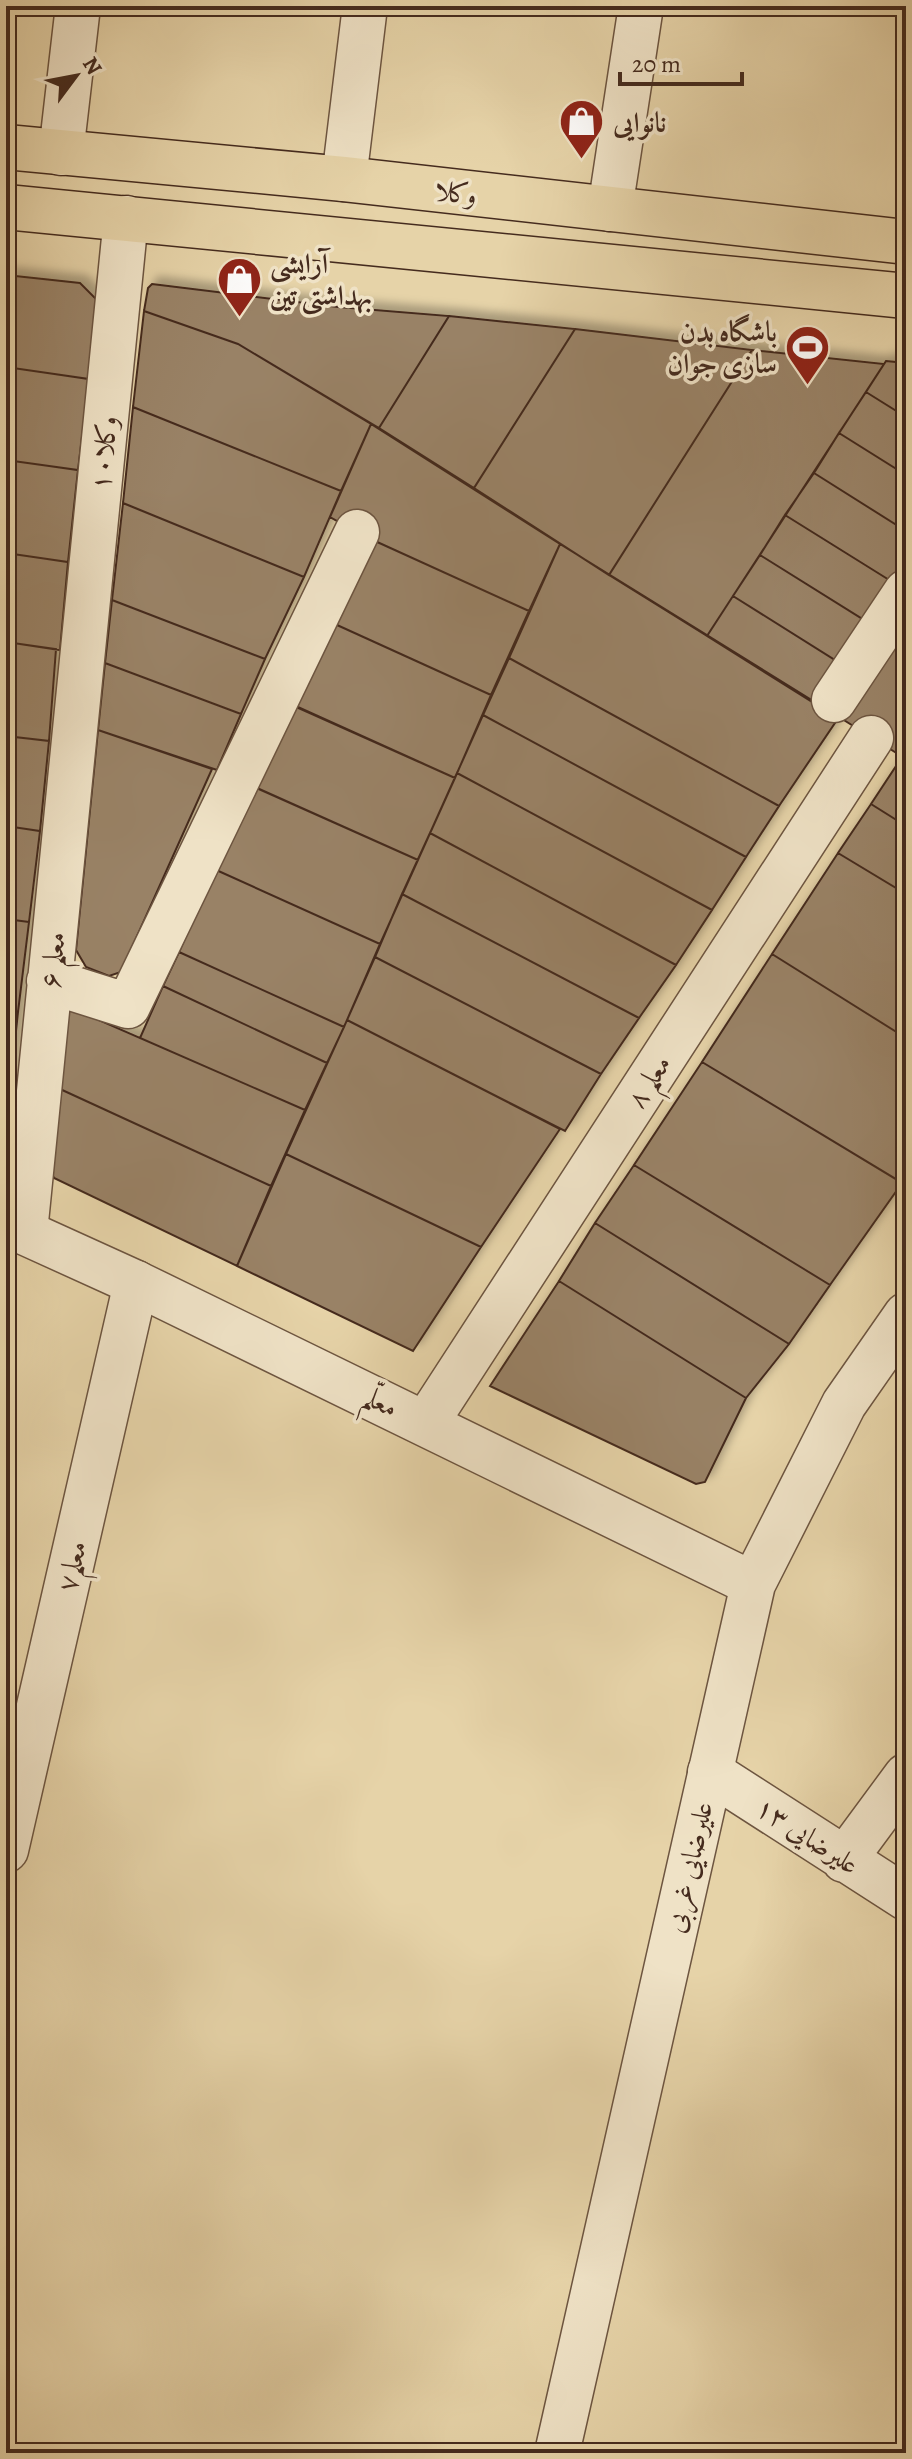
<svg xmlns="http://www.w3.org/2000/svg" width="912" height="2459" viewBox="0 0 912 2459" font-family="Alegreya,Amiri,serif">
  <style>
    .building { fill: #998266; stroke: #452b1e; stroke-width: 2; filter: url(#shadow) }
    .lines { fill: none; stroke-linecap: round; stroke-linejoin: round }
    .minor-casing { stroke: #6d5540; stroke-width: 47 }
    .tertiary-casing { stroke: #6d5540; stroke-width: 47 }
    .primary-casing { stroke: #452b1e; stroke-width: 47 }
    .minor { stroke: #efe2c6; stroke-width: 44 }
    .tertiary { stroke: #efe2c6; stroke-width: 44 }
    .primary { stroke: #e6d3a8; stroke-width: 44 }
    .labels { text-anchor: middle; stroke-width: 7; stroke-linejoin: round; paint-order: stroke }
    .poi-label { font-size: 28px; font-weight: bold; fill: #452b1e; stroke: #efe2c6; text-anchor: start }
    .street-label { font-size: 28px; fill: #452b1e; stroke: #efe2c6 }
  </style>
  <defs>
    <filter id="shadow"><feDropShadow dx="7" dy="-7" stdDeviation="4" flood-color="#0004"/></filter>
  </defs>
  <rect width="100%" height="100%" fill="#e6d3a8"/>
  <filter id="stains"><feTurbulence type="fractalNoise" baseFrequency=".0025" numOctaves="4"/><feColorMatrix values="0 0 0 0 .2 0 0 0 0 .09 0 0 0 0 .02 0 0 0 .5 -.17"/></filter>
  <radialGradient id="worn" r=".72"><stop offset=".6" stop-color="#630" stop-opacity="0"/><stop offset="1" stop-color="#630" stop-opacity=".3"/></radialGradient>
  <path class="building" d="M 6,275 L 80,283 L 98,301 L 89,379 L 6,367 Z
    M 152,284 L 338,307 L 449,316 L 379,428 L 238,344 L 144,311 L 148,288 Z
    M 144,311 L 238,344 L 371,424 L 341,491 L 133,407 Z
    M 449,316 L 575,329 L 474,488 L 379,428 Z
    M 575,329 L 752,350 L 609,575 L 474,488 Z
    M 752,350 L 884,364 L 707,636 L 609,575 Z
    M 886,361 L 906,363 L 906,417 L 866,392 Z
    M 6,367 L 89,379 L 78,470 L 6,460 Z
    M 866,392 L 906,417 L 906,475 L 839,433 Z
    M 133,407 L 341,491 L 304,577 L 123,503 Z
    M 371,424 L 560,544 L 529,611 L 364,536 L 330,517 Z
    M 839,433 L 906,475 L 906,531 L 814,473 Z
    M 6,460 L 78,470 L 68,562 L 6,553 Z
    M 814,473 L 906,531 L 906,564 L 894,583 L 785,515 Z
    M 123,503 L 304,577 L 265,659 L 112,600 Z
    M 785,515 L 894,583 L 869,623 L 760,555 Z
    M 364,536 L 529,611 L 491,695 L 326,620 Z
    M 560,544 L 839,717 L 779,806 L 509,658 Z
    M 6,553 L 68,562 L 60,650 L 6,642 Z
    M 760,555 L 869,623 L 843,665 L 733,596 Z
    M 733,596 L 854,672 L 828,712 L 707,636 Z
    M 112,600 L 265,659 L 241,714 L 105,663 Z
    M 326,620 L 491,695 L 455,778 L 289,703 Z
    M 897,639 L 906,645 L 906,759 L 839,717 Z
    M 6,642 L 56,649 L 49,741 L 6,736 Z
    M 509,658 L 779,806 L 746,857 L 483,715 Z
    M 105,663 L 241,714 L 217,770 L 98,730 Z
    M 294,706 L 455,778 L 418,860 L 257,788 Z
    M 483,715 L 746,857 L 712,910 L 457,773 Z
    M 98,730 L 212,769 L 121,972 L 109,976 L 86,967 L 76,950 Z
    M 6,736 L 49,741 L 40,831 L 6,826 Z
    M 902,757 L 906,759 L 906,826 L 871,804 Z
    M 457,773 L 712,910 L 676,965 L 430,833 Z
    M 252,786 L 418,860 L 380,944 L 214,869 Z
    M 871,804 L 906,826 L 906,894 L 838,853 Z
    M 6,826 L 40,831 L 29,922 L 6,919 Z
    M 430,833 L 676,965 L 639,1018 L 402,894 Z
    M 838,853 L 906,894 L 906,1038 L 772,954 Z
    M 214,869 L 380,944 L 344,1027 L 179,952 Z
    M 402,894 L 639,1018 L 601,1074 L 375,957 Z
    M 6,919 L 29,922 L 18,1012 L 6,1010 Z
    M 179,952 L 344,1027 L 327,1063 L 163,986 Z
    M 772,954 L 906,1038 L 906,1185 L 702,1062 Z
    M 375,957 L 601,1074 L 565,1131 L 347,1020 Z
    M 163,986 L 327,1063 L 305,1110 L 140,1038 Z
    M 69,1007 L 305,1110 L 271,1186 L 60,1089 Z
    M 6,1010 L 18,1012 L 6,1126 Z
    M 347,1020 L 560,1129 L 481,1247 L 286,1154 Z
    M 702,1062 L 902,1183 L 830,1285 L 634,1165 Z
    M 60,1089 L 271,1186 L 237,1266 L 54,1178 L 51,1172 Z
    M 286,1154 L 481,1247 L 413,1351 L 237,1266 Z
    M 634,1165 L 830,1285 L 789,1344 L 595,1223 Z
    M 595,1223 L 789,1344 L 746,1398 L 559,1281 Z
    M 559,1281 L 746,1398 L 705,1482 L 696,1484 L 490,1386 Z"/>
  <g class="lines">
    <defs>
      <path id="minor" d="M 61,153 L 78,6
        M 344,179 L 365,6
        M 610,209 L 641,6
        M 834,700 L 906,592
        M 49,981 L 128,1006 L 357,532
        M 25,1232 L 126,218
        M 426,1423 L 871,738
        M 710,1772 L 906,1898
        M 6,1850 L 136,1283
        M 844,1860 L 906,1776"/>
      <path id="tertiary" d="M 6,1224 L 136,1283 L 753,1584
        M 557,2453 L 753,1584 L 844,1404 L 906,1315"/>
      <path id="primary" d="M 6,147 L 344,179 L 906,242
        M 6,207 L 906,296"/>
    </defs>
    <use href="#minor" class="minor-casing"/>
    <use href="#tertiary" class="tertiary-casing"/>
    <use href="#primary" class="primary-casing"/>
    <use href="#minor" class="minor"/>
    <use href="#tertiary" class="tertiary"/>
    <use href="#primary" class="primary"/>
  </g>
  <defs>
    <symbol id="shop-pin" viewBox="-11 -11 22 30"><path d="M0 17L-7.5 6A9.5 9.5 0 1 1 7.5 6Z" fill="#8f2418" stroke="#efe2c6"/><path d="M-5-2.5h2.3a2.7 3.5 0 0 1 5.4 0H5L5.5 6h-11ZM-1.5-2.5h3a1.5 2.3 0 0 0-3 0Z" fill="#fff"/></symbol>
    <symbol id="stadium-pin" viewBox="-11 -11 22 30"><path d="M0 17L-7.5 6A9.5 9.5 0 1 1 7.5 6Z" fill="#8f2418" stroke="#efe2c6"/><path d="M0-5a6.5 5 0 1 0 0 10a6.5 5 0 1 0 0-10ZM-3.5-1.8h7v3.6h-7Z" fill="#fff"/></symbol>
  </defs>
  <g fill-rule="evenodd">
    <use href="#shop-pin" x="556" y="96" width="51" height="69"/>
    <use href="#shop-pin" x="214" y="254" width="51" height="69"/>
    <use href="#stadium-pin" x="782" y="322" width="51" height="69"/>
  </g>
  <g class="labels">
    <g class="poi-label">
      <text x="613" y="132">نانوایی</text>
      <text x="270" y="273">آرایشی<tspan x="270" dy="32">بهداشتی تین</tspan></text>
      <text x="777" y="341" text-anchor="end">باشگاه بدن<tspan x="777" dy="32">سازی جوان</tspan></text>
    </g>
    <g class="street-label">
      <text transform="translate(456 192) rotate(6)" y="10">وکلا</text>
      <text transform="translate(103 453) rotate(-84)" y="10">وکلا۱۰</text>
      <text transform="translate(52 960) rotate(-84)" y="10">۶ معلم</text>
      <text transform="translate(648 1081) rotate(-57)" y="10">۸ معلم</text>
      <text transform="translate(381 1401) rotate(26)" y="10">معلّم</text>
      <text transform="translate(71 1566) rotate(-77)" y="10">معلم۷</text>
      <text transform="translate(808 1835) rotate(33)" y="10">۱۳ علیرضایی</text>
      <text transform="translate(688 1867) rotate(-77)" y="10">علیرضایی غربی</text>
    </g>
  </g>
  <rect width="912" height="2459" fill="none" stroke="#e6d3a8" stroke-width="32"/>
  <rect x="8" y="8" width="896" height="2443" fill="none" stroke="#452b1e" stroke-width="4"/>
  <rect x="16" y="16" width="880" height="2427" fill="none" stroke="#452b1e" stroke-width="2"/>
  <g transform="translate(76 76) rotate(58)" stroke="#efe2c6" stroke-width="6" paint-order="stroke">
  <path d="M0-6L14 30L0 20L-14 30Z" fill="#452b1e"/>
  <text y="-12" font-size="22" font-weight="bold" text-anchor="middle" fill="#452b1e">N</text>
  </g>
  <path d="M620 72v12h122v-12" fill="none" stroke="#452b1e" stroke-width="4"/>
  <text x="632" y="72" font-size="24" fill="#452b1e" stroke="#efe2c6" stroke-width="6" paint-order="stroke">20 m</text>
  <rect width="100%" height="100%" filter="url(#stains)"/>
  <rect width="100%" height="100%" fill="url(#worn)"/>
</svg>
